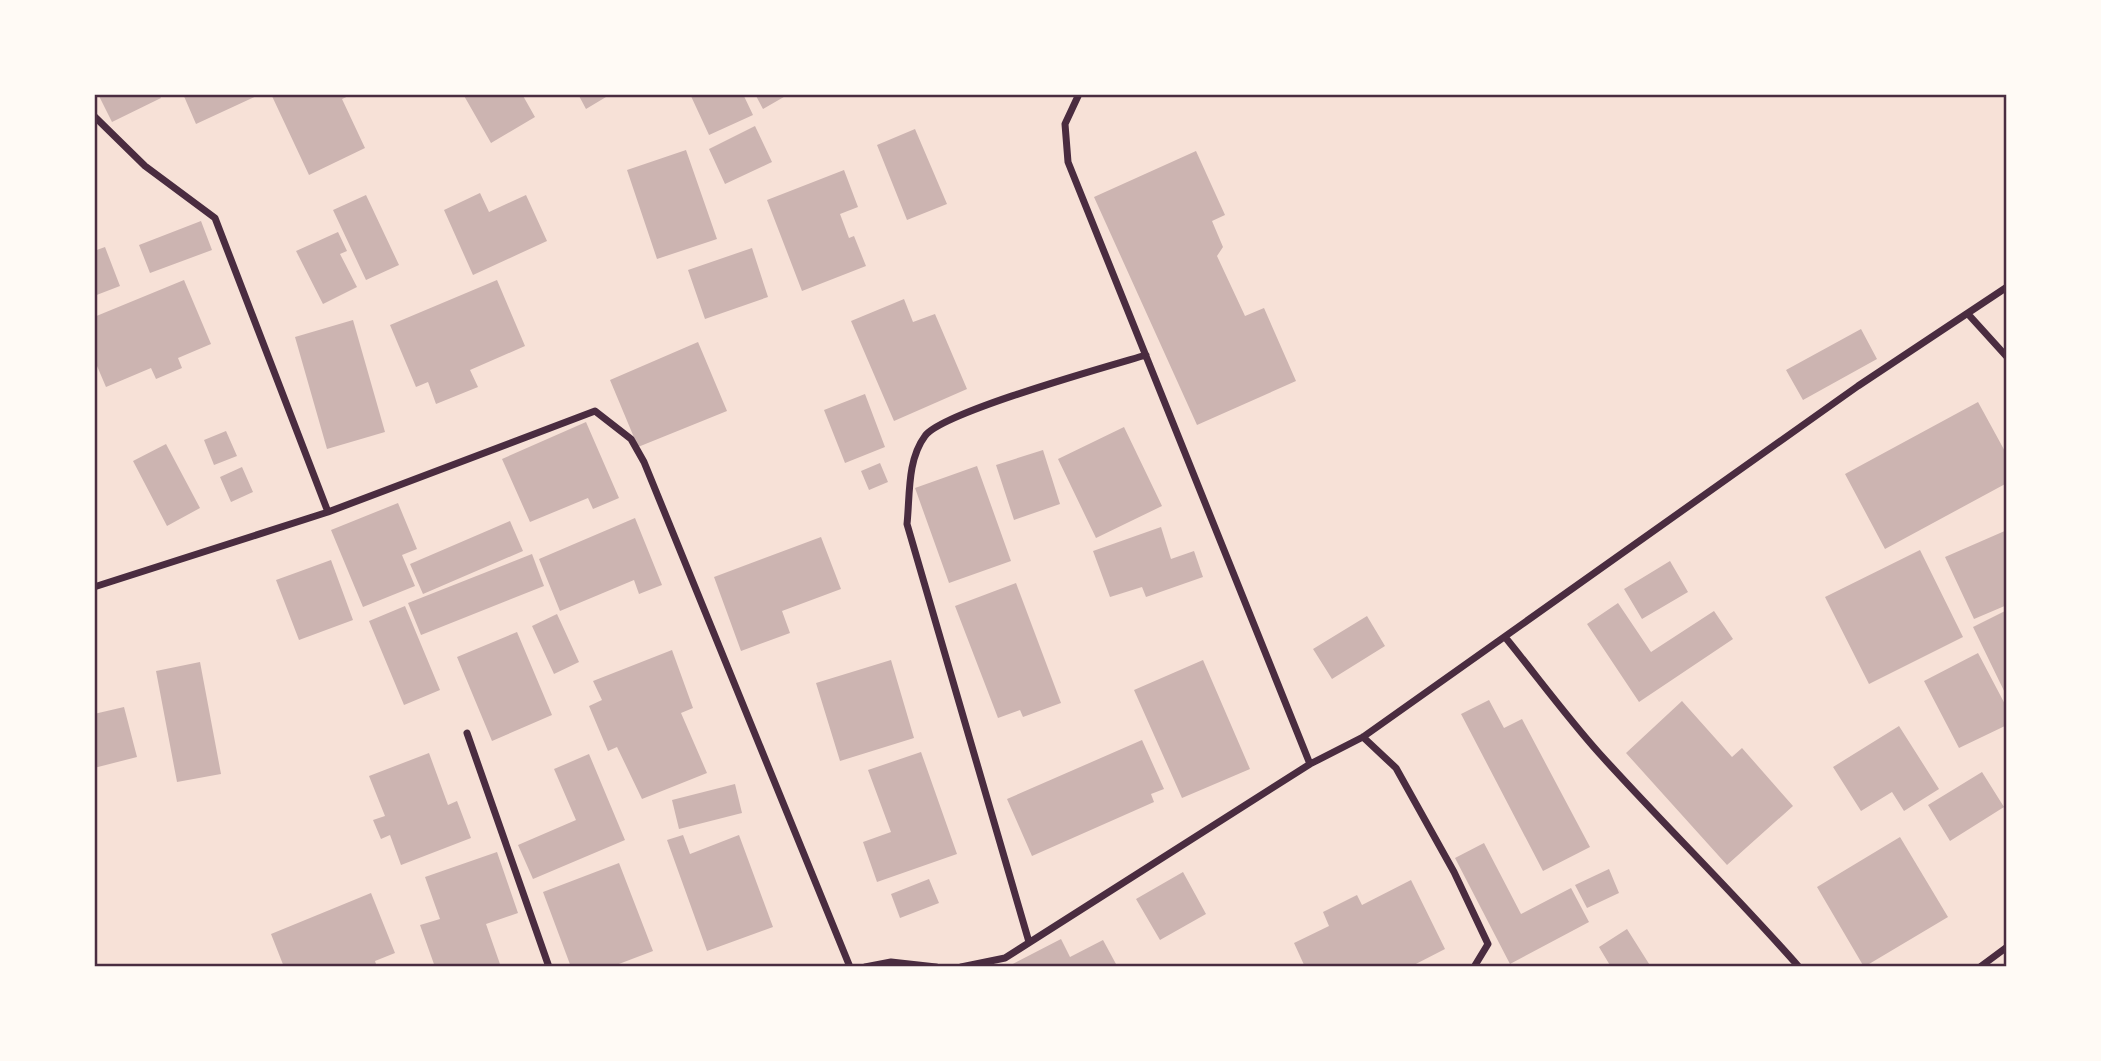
<svg xmlns="http://www.w3.org/2000/svg" width="2101" height="1061" viewBox="0 0 2101 1061" font-family="'Space Grotesk',sans-serif">
  <style>
    .building { fill: #ccb4b1 }
    .lines { fill: none; stroke-linecap: round; stroke-linejoin: round }
    .minor { stroke: #4a2c40; stroke-width: 7 }
    .neatline { fill: none; stroke: #4a2c40; stroke-width: 2.5 }
  </style>
  <rect width="100%" height="100%" fill="#f7e1d7"/>
  <path class="building" d="M 98,94 L 159,94 L 161,98 L 112,122 Z
    M 183,94 L 261,94 L 196,124 Z
    M 271,94 L 353,94 L 342,99 L 365,148 L 309,175 Z
    M 463,94 L 522,94 L 535,117 L 491,143 Z
    M 578,94 L 611,94 L 586,109 Z
    M 690,94 L 743,94 L 753,115 L 709,135 Z
    M 755,94 L 789,94 L 763,109 Z
    M 755,126 L 772,162 L 725,184 L 709,149 Z
    M 915,129 L 947,204 L 907,220 L 877,145 Z
    M 686,150 L 717,239 L 657,259 L 627,170 Z
    M 1196,151 L 1225,215 L 1212,221 L 1223,247 L 1217,256 L 1245,316 L 1264,308 L 1296,381 L 1197,425 L 1094,197 Z
    M 844,170 L 858,207 L 840,214 L 849,238 L 854,236 L 866,266 L 802,291 L 767,200 Z
    M 480,193 L 489,212 L 526,195 L 547,241 L 473,275 L 444,210 Z
    M 366,195 L 399,265 L 366,280 L 333,210 Z
    M 201,221 L 212,250 L 150,273 L 139,245 Z
    M 338,232 L 347,251 L 340,254 L 357,287 L 323,304 L 296,251 Z
    M 105,247 L 120,286 L 94,296 L 94,251 Z
    M 752,248 L 768,297 L 705,319 L 688,270 Z
    M 184,280 L 211,344 L 178,358 L 182,368 L 156,379 L 151,368 L 106,387 L 94,359 L 94,317 Z
    M 497,280 L 525,346 L 470,370 L 478,387 L 436,404 L 428,382 L 416,387 L 390,325 Z
    M 904,299 L 913,322 L 935,314 L 967,389 L 894,421 L 851,321 Z
    M 353,320 L 385,432 L 327,449 L 295,337 Z
    M 1861,329 L 1877,359 L 1803,400 L 1786,370 Z
    M 698,342 L 727,411 L 638,447 L 610,380 Z
    M 865,394 L 885,447 L 845,463 L 824,410 Z
    M 1978,402 L 2007,455 L 2007,483 L 1885,549 L 1845,474 Z
    M 586,422 L 619,498 L 593,509 L 588,498 L 530,522 L 502,459 Z
    M 1124,427 L 1162,506 L 1096,538 L 1058,459 Z
    M 226,431 L 237,456 L 214,465 L 204,440 Z
    M 166,444 L 200,508 L 167,526 L 133,461 Z
    M 1043,450 L 1060,504 L 1014,520 L 996,465 Z
    M 880,463 L 888,482 L 869,490 L 861,471 Z
    M 977,466 L 1011,561 L 949,583 L 915,488 Z
    M 242,467 L 253,492 L 231,502 L 220,477 Z
    M 398,503 L 417,549 L 402,555 L 415,586 L 363,607 L 331,530 Z
    M 635,518 L 662,585 L 639,594 L 634,580 L 560,611 L 539,559 Z
    M 510,521 L 523,551 L 423,594 L 410,564 Z
    M 1161,527 L 1171,559 L 1194,551 L 1203,577 L 1146,597 L 1142,587 L 1110,597 L 1093,551 Z
    M 2007,530 L 2007,605 L 1974,619 L 1945,557 Z
    M 821,537 L 841,589 L 782,611 L 790,633 L 741,651 L 714,577 Z
    M 1920,550 L 1963,637 L 1869,684 L 1825,597 Z
    M 532,554 L 544,586 L 421,635 L 408,603 Z
    M 331,560 L 353,620 L 299,640 L 276,580 Z
    M 1670,561 L 1688,592 L 1642,619 L 1624,589 Z
    M 1016,583 L 1061,703 L 1023,717 L 1020,710 L 998,718 L 955,606 Z
    M 1618,603 L 1651,652 L 1714,611 L 1733,639 L 1639,702 L 1587,624 Z
    M 405,606 L 440,690 L 404,705 L 369,621 Z
    M 2007,610 L 2007,697 L 1973,627 Z
    M 557,614 L 579,662 L 554,674 L 532,626 Z
    M 1367,616 L 1385,646 L 1332,679 L 1313,649 Z
    M 517,632 L 552,715 L 492,741 L 457,657 Z
    M 672,650 L 693,708 L 681,713 L 707,773 L 642,799 L 617,747 L 608,751 L 589,706 L 602,700 L 593,681 Z
    M 1978,653 L 2007,708 L 2007,725 L 1959,748 L 1924,681 Z
    M 891,660 L 914,738 L 840,761 L 816,683 Z
    M 1203,660 L 1250,769 L 1182,798 L 1134,690 Z
    M 200,662 L 221,774 L 177,782 L 156,671 Z
    M 1489,700 L 1504,728 L 1522,719 L 1590,847 L 1543,871 L 1461,714 Z
    M 1682,701 L 1732,757 L 1742,748 L 1793,806 L 1727,865 L 1626,753 Z
    M 124,707 L 137,757 L 94,768 L 94,714 Z
    M 1899,726 L 1939,789 L 1904,811 L 1892,792 L 1861,811 L 1833,767 Z
    M 1142,740 L 1164,789 L 1151,794 L 1154,802 L 1032,856 L 1007,799 Z
    M 921,752 L 957,854 L 877,882 L 863,842 L 891,832 L 868,770 Z
    M 429,753 L 448,805 L 457,801 L 471,838 L 401,865 L 390,835 L 381,839 L 373,820 L 385,816 L 369,776 Z
    M 589,754 L 625,840 L 533,879 L 518,845 L 576,820 L 554,769 Z
    M 1982,772 L 2004,807 L 1950,841 L 1928,805 Z
    M 735,784 L 742,813 L 679,829 L 672,800 Z
    M 683,835 L 690,854 L 739,835 L 773,927 L 707,951 L 667,840 Z
    M 1900,837 L 1948,917 L 1864,967 L 1817,887 Z
    M 1484,843 L 1521,914 L 1571,888 L 1589,922 L 1510,964 L 1455,858 Z
    M 497,852 L 518,913 L 486,924 L 501,967 L 435,967 L 420,925 L 440,919 L 425,877 Z
    M 619,863 L 653,951 L 611,967 L 571,967 L 543,892 Z
    M 1609,869 L 1619,893 L 1587,908 L 1575,885 Z
    M 1183,872 L 1206,914 L 1160,940 L 1136,899 Z
    M 929,879 L 939,903 L 900,918 L 891,894 Z
    M 1411,880 L 1445,949 L 1410,967 L 1305,967 L 1294,943 L 1329,926 L 1323,912 L 1357,895 L 1362,905 Z
    M 371,893 L 395,953 L 375,961 L 377,967 L 284,967 L 271,934 Z
    M 1627,929 L 1651,967 L 1611,967 L 1599,947 Z
    M 1061,939 L 1070,957 L 1103,940 L 1116,964 L 1007,967 Z"/>
  <g class="lines">
    <path class="minor" d="M 1079,94 L 1065,124 L 1068,162 L 1310,764
      M 94,116 L 145,166 L 215,218 L 328,512
      M 1968,314 L 2007,357
      M 94,587 L 328,512 L 595,411 L 631,439 L 644,462 L 850,967
      M 1505,637 C 1536,675 1566,716 1599,753 C 1664,825 1734,893 1799,967
      M 467,733 L 549,967
      M 1363,737 L 1396,768 L 1454,872 L 1488,944 L 1474,967
      M 1029,942 L 907,524 C 910,496 907,460 925,436 C 942,412 1109,366 1146,355
      M 865,967 L 891,962 L 936,967
      M 961,967 L 1005,958 L 1310,764 L 1363,737 L 1858,386 L 2007,287
      M 1980,967 L 2007,947"/>
  </g>
  <rect width="2101" height="1061" fill="none" stroke="#fffaf5" stroke-width="192"/>
  <rect x="96" y="96" width="1909" height="869" class="neatline"/>
</svg>
